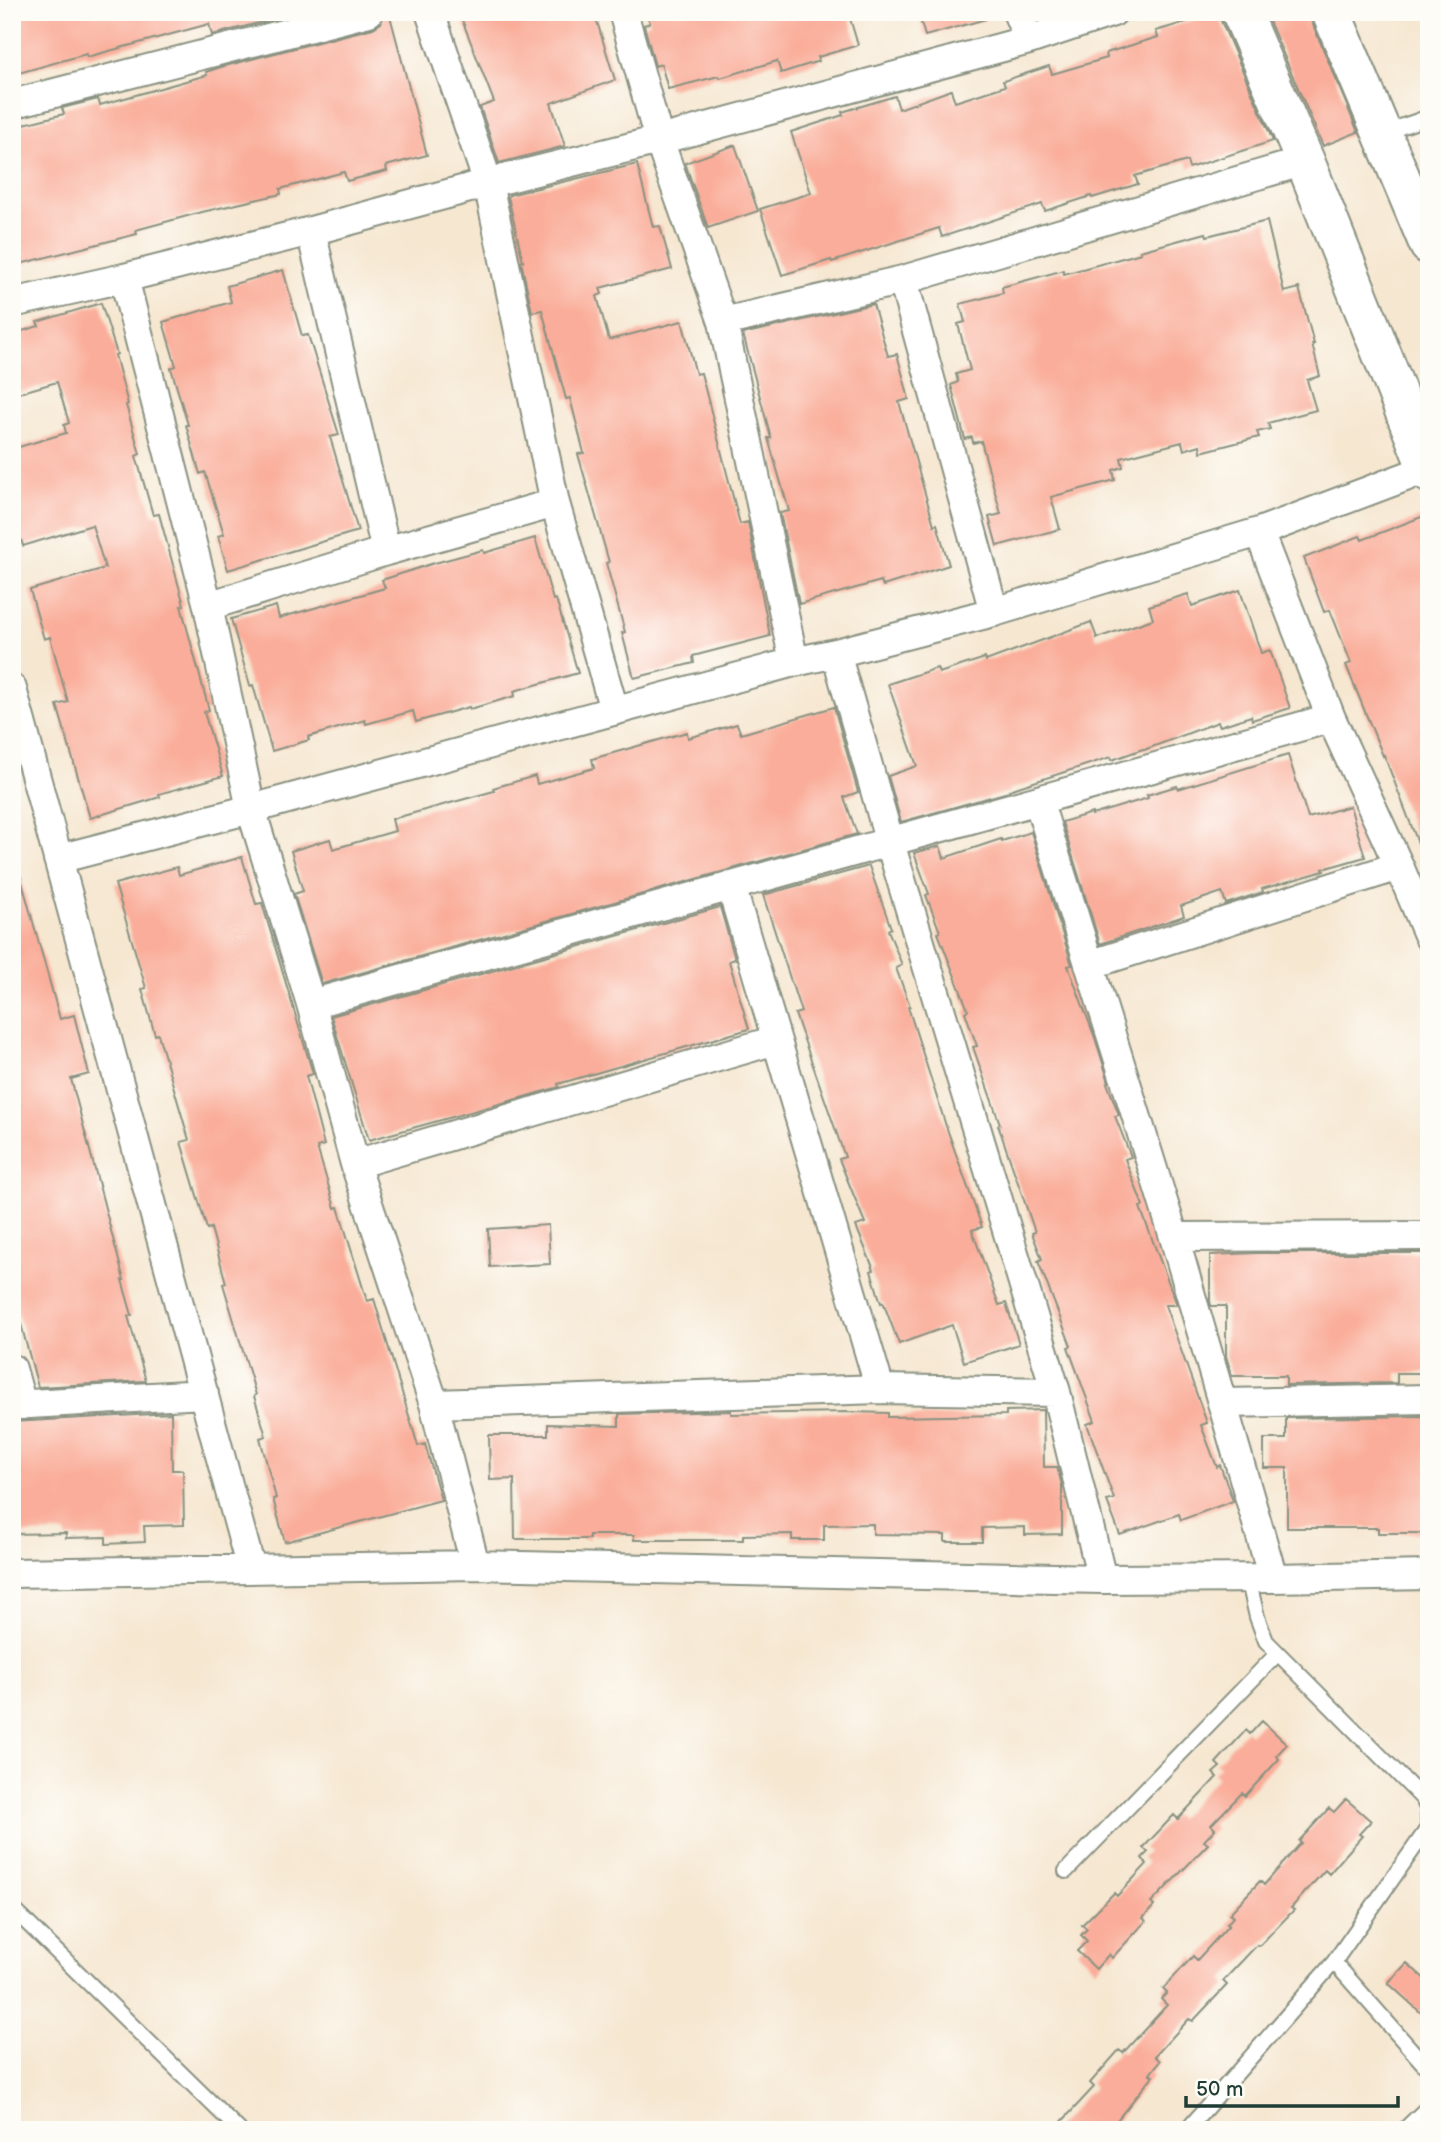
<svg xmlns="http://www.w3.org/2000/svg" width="1441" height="2142" viewBox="0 0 1441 2142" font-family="'Balsamiq Sans',sans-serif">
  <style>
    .building { fill: #faad9a }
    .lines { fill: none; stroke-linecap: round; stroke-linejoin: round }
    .lane-casing { stroke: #8a9282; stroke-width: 18 }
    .street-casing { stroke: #8a9282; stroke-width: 32 }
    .secondary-casing { stroke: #8a9282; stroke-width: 42 }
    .lane { stroke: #fff; stroke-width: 14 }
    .street { stroke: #fff; stroke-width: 28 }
    .secondary { stroke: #fff; stroke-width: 38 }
  </style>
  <rect width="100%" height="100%" fill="#fdfcf7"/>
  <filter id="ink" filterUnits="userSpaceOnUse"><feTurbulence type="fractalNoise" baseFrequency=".0143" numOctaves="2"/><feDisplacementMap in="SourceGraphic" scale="14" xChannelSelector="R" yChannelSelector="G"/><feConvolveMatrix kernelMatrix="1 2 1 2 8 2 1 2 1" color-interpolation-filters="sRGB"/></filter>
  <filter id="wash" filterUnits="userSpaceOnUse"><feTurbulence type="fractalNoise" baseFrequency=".00686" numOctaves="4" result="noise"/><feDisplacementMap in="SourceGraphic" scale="28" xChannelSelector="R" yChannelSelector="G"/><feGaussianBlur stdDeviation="1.57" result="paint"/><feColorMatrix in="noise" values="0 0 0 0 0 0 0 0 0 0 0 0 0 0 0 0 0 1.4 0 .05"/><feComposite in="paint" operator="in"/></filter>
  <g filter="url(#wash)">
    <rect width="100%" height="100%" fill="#f6e7d1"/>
    <g id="blocks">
      <path class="building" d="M 12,12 L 301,12 L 212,35 L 209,24 L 87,57 L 86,54 L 12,75 Z
        M 385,12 L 389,12 L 427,155 L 386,166 L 387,171 L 347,181 L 344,172 L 280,189 L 281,194 L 202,212 L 136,230 L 137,234 L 12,266 L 12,127 L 64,114 L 62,108 L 98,99 L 100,105 L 207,75 L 206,72 L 221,67 L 373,28 L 381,23 Z
        M 459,12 L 594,12 L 615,80 L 551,103 L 565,146 L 499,163 L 480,107 L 494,102 Z
        M 646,12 L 848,12 L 858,45 L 818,57 L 819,61 L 781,73 L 777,61 L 720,78 L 719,76 L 668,89 L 661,64 L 655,66 L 644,25 L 650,23 Z
        M 918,12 L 985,12 L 986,19 L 925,36 Z
        M 1220,12 L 1221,21 L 1273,141 L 1189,168 L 1187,161 L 1135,176 L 1138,184 L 1092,198 L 1091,196 L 1045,211 L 1042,204 L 942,237 L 939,228 L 832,262 L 831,260 L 782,275 L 760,209 L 811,193 L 791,132 L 843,115 L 842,112 L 895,96 L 899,109 L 951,90 L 955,102 L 1005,86 L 1003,81 L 1049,66 L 1052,74 L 1107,58 L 1106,53 L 1158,37 L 1156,31 Z
        M 1265,12 L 1310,12 L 1311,20 L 1358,132 L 1323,146 Z
        M 735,145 L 758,211 L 708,228 L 685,163 Z
        M 637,164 L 653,227 L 660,226 L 672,269 L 600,288 L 602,294 L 597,296 L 609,340 L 682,321 L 696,374 L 701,373 L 740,524 L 748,522 L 770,636 L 693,656 L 694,663 L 634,678 L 622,633 L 625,632 L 606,563 L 609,562 L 578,454 L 584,453 L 570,398 L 566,399 L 542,310 L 532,312 L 521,261 L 523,261 L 508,197 L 509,195 Z
        M 1267,221 L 1284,292 L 1299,288 L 1314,344 L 1312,344 L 1320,376 L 1307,380 L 1316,410 L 1268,423 L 1270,429 L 1257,432 L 1259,437 L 1201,452 L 1200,445 L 1184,450 L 1182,442 L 1121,458 L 1123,467 L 1113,470 L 1115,480 L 1051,497 L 1060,529 L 997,546 L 989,517 L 1001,514 L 981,441 L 973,443 L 972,437 L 965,439 L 951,385 L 958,382 L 956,374 L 970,370 L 958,324 L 965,322 L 960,304 L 1003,293 L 1002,287 L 1064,270 L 1064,274 L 1141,253 L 1140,251 L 1206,233 L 1207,236 Z
        M 283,270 L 302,336 L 308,335 L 339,435 L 330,437 L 358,531 L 228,570 L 218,536 L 224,534 L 205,472 L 200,474 L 186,425 L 188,425 L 171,368 L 176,366 L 163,322 L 231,302 L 227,286 Z
        M 101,303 L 117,354 L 115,355 L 128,404 L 126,405 L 140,454 L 136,456 L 153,515 L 159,514 L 184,605 L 181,606 L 209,710 L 204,712 L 223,776 L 159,794 L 160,797 L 90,818 L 57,705 L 68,702 L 50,637 L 44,639 L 30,590 L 105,568 L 92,525 L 23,546 L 12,510 L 12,449 L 66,433 L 64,425 L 69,423 L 57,382 L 12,395 L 12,334 L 39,326 L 37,322 Z
        M 873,304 L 888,356 L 897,354 L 909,399 L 899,402 L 934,525 L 937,524 L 949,565 L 883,586 L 881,581 L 799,604 L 780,513 L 789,511 L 768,438 L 771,438 L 743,334 Z
        M 1429,514 L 1429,866 L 1427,866 L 1384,755 L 1383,756 L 1346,665 L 1351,663 L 1330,610 L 1324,612 L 1304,558 L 1360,536 L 1362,540 Z
        M 535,538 L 553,600 L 556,599 L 578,673 L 514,691 L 515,696 L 470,709 L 469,707 L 416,722 L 413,711 L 366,724 L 365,720 L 308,737 L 309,740 L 272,751 L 253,685 L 250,686 L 231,619 L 276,606 L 279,618 L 385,588 L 382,580 L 431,564 L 483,550 L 484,553 Z
        M 1240,590 L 1261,653 L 1270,650 L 1290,708 L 1252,720 L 1251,716 L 1220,726 L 1218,722 L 1144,750 L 1143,749 L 1112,760 L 1111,757 L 1009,790 L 1010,792 L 1005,793 L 901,822 L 888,776 L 917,766 L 888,684 L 937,668 L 939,673 L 985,658 L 986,661 L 1091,622 L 1097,638 L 1153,619 L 1149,606 L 1188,594 L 1192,606 Z
        M 834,707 L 858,792 L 844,797 L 857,834 L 322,984 L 294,894 L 303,891 L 291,851 L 330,839 L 333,849 L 395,831 L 392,819 L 494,791 L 493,788 L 535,776 L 537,784 L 594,768 L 592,759 L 687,732 L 688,738 L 737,724 L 741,734 Z
        M 1288,755 L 1308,818 L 1350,806 L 1365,857 L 1323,869 L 1324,871 L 1262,889 L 1263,892 L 1226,904 L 1222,892 L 1181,906 L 1184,916 L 1100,944 L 1062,822 L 1092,813 L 1092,815 L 1148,798 L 1147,795 L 1177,786 L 1178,789 Z
        M 1031,832 L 1072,965 L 1068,966 L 1095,1038 L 1109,1082 L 1107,1083 L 1119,1115 L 1115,1116 L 1131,1157 L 1125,1159 L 1143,1206 L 1140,1207 L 1177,1305 L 1165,1305 L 1207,1423 L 1201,1425 L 1217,1467 L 1220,1465 L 1233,1501 L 1181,1520 L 1179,1514 L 1120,1535 L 1107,1501 L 1114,1499 L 1087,1424 L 1095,1421 L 1068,1347 L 1071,1346 L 1038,1261 L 1042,1259 L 1032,1233 L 1035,1232 L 998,1125 L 1000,1124 L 973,1047 L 977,1046 L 965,1012 L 968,1010 L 938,933 L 940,932 L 926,895 L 929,894 L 914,853 L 940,846 L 944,858 L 1001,839 L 1002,841 Z
        M 242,857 L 256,904 L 262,903 L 313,1074 L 306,1076 L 324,1145 L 317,1147 L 335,1208 L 338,1207 L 367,1301 L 374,1299 L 418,1446 L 425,1444 L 441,1500 L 285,1542 L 273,1499 L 276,1498 L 260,1438 L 266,1436 L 254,1396 L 256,1395 L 223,1284 L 226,1283 L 211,1228 L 207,1229 L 181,1142 L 189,1140 L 158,1034 L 155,1035 L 142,989 L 146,988 L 115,884 L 177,867 L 179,875 Z
        M 869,866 L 891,928 L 888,930 L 902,965 L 896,968 L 910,1006 L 908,1007 L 946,1126 L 982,1227 L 972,1230 L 999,1305 L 1006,1303 L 1019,1344 L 964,1362 L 952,1325 L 899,1344 L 883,1302 L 881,1303 L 871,1271 L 874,1270 L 856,1226 L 865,1223 L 839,1159 L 845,1157 L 795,1014 L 801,1012 L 763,895 Z
        M 20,875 L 60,1019 L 74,1015 L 89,1074 L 71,1079 L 124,1280 L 122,1280 L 132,1315 L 128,1316 L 146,1381 L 38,1387 L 12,1291 L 12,1109 L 20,1107 L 12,1077 L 12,876 Z
        M 720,907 L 735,959 L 729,961 L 749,1029 L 558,1084 L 559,1087 L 524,1097 L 369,1140 L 331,1016 Z
        M 548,1225 L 550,1264 L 490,1267 L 488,1229 Z
        M 1256,1253 L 1429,1253 L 1429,1373 L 1397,1373 L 1397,1383 L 1286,1385 L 1286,1376 L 1232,1376 L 1226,1356 L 1226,1306 L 1211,1306 L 1210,1301 L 1210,1255 Z
        M 1043,1410 L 1044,1467 L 1057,1467 L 1062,1485 L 1062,1534 L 1025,1535 L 1025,1527 L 982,1528 L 982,1542 L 945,1542 L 945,1535 L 873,1534 L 873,1524 L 824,1525 L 824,1540 L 792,1540 L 792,1534 L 743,1535 L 743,1540 L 634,1540 L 634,1535 L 589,1535 L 589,1539 L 515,1539 L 514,1479 L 490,1480 L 489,1435 L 548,1435 L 548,1424 L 619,1426 L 619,1414 L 731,1411 L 731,1414 L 851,1412 L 888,1413 L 888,1417 L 1006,1415 L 1006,1411 Z
        M 171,1413 L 172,1470 L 183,1470 L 184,1525 L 144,1526 L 145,1542 L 106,1544 L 106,1537 L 66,1538 L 66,1533 L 12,1534 L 12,1422 Z
        M 1429,1416 L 1429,1533 L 1378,1533 L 1378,1528 L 1287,1528 L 1287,1468 L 1264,1468 L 1264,1439 L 1286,1439 L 1286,1418 Z
        M 1262,1721 L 1287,1744 L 1276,1756 L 1279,1759 L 1245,1796 L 1242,1793 L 1211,1825 L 1215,1829 L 1204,1841 L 1208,1844 L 1151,1903 L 1154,1906 L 1143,1918 L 1146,1921 L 1112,1958 L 1109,1954 L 1096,1969 L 1077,1951 L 1087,1941 L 1081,1935 L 1087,1929 L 1082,1925 L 1114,1893 L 1117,1896 L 1147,1864 L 1142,1858 L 1148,1852 L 1143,1848 L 1174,1815 L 1178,1819 L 1217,1777 L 1213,1773 L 1220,1767 L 1216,1763 L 1246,1730 L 1250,1734 Z
        M 1346,1799 L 1371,1821 L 1359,1834 L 1362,1836 L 1329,1874 L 1325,1870 L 1291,1908 L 1294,1910 L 1259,1946 L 1257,1945 L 1223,1981 L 1227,1985 L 1193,2021 L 1189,2019 L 1155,2056 L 1160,2061 L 1150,2074 L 1153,2076 L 1109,2130 L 1054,2130 L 1094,2087 L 1090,2083 L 1119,2050 L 1123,2053 L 1167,2005 L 1161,1999 L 1167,1993 L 1163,1989 L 1193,1956 L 1197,1960 L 1229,1925 L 1227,1924 L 1233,1917 L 1229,1914 L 1260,1881 L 1264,1885 L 1301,1843 L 1299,1841 L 1329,1808 L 1334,1812 Z
        M 1407,1963 L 1429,1983 L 1429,2020 L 1388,1983 Z"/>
    </g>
  </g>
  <g filter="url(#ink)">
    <use href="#blocks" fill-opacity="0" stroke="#8a9282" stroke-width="2"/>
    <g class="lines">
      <defs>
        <path id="lane" d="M 1383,133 L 1429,117
          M 1066,1871 L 1277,1654
          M 12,1908 L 239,2130
          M 1334,1962 L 1429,2070
          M 1187,2130 L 1334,1962 L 1428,1828 L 1428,1810 L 1423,1799 L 1266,1641 L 1257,1617 L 1248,1578
          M 1404,2130 L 1429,2106"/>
        <path id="street" d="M 430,12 L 488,183 L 555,503 L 614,710
          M 623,12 L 659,140 L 723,322 L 794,662
          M 1017,12 L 1029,40
          M 12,104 L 369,12
          M 311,231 L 386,551
          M 124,278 L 208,606 L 251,809 L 311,1004 L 355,1164 L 434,1404 L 475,1565
          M 903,280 L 994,612
          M 12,303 L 124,278 L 311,231 L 488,183 L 659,140 L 1029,40 L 1113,12
          M 723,322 L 903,280 L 1305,161
          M 1259,532 L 1331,718 L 1399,866 L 1429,937
          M 208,606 L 386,551 L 555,503
          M 836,653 L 890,843 L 1056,1392 L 1102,1579
          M 12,689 L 251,1569
          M 1039,803 L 1174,1237 L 1273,1578
          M 58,859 L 251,809 L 794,662 L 836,653 L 994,612 L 1259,532 L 1429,468
          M 731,886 L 880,1389
          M 1089,965 L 1399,866
          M 311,1004 C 651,908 992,816 1331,718
          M 355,1164 L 776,1040
          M 1174,1237 L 1429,1236
          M 12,1369 L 22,1405
          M 1222,1403 L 1429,1399
          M 434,1404 L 880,1389 L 1056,1392
          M 12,1405 L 204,1394
          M 12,1573 L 475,1565 L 1102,1579 L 1273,1578 L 1429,1575"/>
        <path id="secondary" d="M 1241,12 L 1305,161 L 1429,473
          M 1331,12 L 1429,245"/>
      </defs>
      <use href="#lane" class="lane-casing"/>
      <use href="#street" class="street-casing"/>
      <use href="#secondary" class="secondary-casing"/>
      <use href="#lane" class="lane"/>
      <use href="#street" class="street"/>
      <use href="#secondary" class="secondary"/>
    </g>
  </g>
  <rect width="1441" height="2142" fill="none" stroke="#fdfcf7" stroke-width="42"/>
  <path d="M1186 2096v10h212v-10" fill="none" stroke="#1f3d34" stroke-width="3.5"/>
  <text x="1196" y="2096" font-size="21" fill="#1f3d34" stroke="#fdfcf7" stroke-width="5" paint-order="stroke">50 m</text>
</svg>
